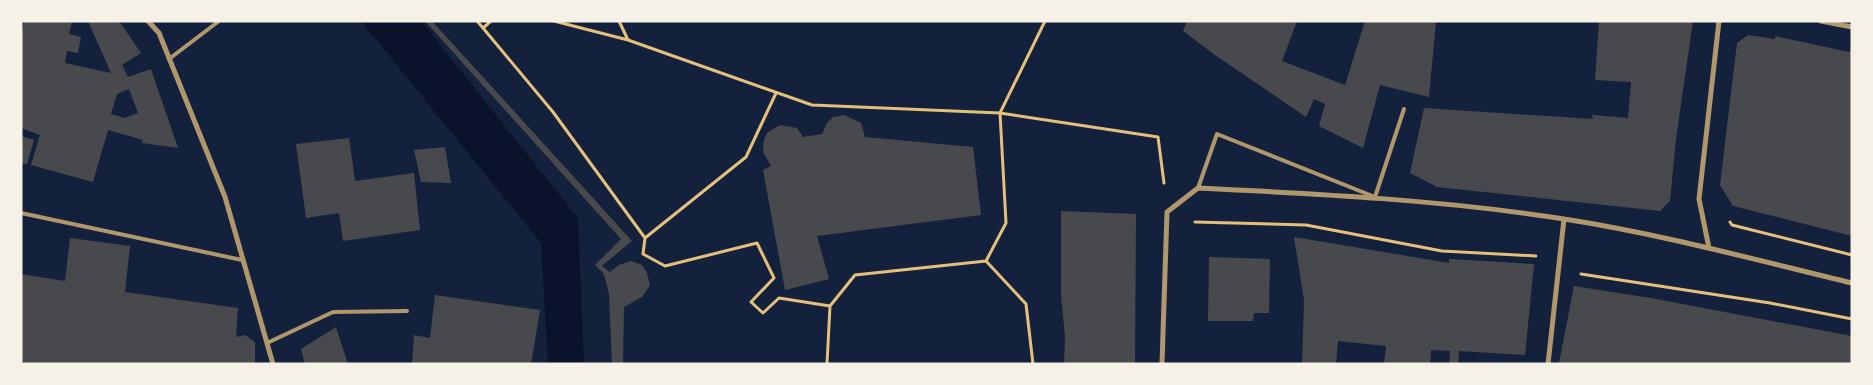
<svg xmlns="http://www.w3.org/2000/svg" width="1873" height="385" viewBox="0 0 1873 385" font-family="'Public Sans',sans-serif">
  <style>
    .water { fill: #0b132b }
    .building { fill: #48494c; fill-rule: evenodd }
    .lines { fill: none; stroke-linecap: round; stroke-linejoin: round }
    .path { stroke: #e5c07b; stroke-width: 3 }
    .service { stroke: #b1986c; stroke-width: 4 }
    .minor { stroke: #b1986c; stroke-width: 5 }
  </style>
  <rect width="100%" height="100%" fill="#14213d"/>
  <path class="water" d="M 361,21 L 421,21 L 578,218 L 584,364 L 548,364 L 541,243 Z"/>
  <path class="building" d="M 24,21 L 72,21 L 69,34 L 81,37 L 78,53 L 67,51 L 65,63 L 111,73 L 88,21 L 119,21 L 141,53 L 122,65 L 128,77 L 151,69 L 178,148 L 142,143 L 143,140 L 108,130 L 93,182 L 31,165 L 40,135 L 21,128 L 21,35 ZM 129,89 L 138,113 L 125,118 L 111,114 L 117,94 Z
    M 425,21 L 432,21 L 632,241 L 602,266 L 610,272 L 619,265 L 631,261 L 642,265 L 647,273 L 650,285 L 642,297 L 624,307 L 623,364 L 612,364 L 609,294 L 604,274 L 595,265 L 621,239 Z
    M 1187,21 L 1297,21 L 1282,61 L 1345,85 L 1365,21 L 1436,21 L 1429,97 L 1380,85 L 1363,148 L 1319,126 L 1325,104 L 1314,99 L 1306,117 L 1215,55 L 1183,31 Z
    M 1599,21 L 1693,21 L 1676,139 L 1670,201 L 1660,211 L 1437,187 L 1410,173 L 1424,108 L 1593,119 L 1592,115 L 1628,118 L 1631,82 L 1595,80 Z
    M 1748,35 L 1775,39 L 1775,36 L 1849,52 L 1852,49 L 1852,236 L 1733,206 L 1720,185 L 1737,43 Z
    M 844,115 L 861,123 L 865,137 L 973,147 L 981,215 L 817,236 L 829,279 L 785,290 L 763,170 L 771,166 L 763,152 L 764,139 L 768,132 L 780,125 L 797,128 L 803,137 L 822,134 L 827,123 L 833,117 Z
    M 21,136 L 34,140 L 27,164 L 21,163 Z
    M 349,138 L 355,181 L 414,173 L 420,230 L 343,241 L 339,213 L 306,218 L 296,144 Z
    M 445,147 L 451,183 L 421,182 L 414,150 Z
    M 1061,211 L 1136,214 L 1135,364 L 1064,364 L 1065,337 L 1061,295 Z
    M 1294,237 L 1449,263 L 1449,259 L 1534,264 L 1525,355 L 1459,351 L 1458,364 L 1449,364 L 1450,351 L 1431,350 L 1430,364 L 1384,364 L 1386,346 L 1338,341 L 1336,364 L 1302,364 L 1304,300 Z
    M 70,238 L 130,246 L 125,292 L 238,308 L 236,337 L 245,335 L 255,342 L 255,364 L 21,364 L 21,274 L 65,281 Z
    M 1209,257 L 1270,259 L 1269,313 L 1254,313 L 1253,321 L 1208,321 Z
    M 1574,286 L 1651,298 L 1852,336 L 1852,364 L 1559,363 Z
    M 435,295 L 540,310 L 531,364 L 412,364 L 414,335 L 430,338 Z
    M 336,327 L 348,364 L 305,364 L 301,349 Z"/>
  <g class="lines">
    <path class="path" d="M 477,21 L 483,28
      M 491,21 L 483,28 L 553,112 L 645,238 L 746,157 L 776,93
      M 554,21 L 628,40
      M 619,21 L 628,40 L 812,105 L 1000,113 L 1006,223 L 986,261 L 855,275 L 830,306 L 827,364
      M 1045,21 L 1000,113 L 1158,137 L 1164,183
      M 1195,222 L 1306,225 L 1442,251 L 1536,256
      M 1730,222 L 1732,225 L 1852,255
      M 645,238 L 643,254 L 665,266 L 757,243 L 774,278 L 751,302 L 763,313 L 779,298 L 830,306
      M 986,261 L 1026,304 L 1033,364
      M 1581,274 L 1770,303 L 1852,319"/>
    <path class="service" d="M 169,59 L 219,21
      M 1198,188 L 1217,134 L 1375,197 L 1404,109
      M 21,213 L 242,260
      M 267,343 L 333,312 L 407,311"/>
    <path class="minor" d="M 148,21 L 159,33 L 225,197 L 273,364
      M 1821,21 L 1852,27
      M 1709,248 L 1699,199 L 1719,21
      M 1162,364 L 1167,212 L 1198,188 C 1321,194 1443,200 1564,219 C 1661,234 1756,260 1852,283
      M 1548,364 L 1564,219"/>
  </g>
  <rect width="1873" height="385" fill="none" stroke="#f6f1e7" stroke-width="45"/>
</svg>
